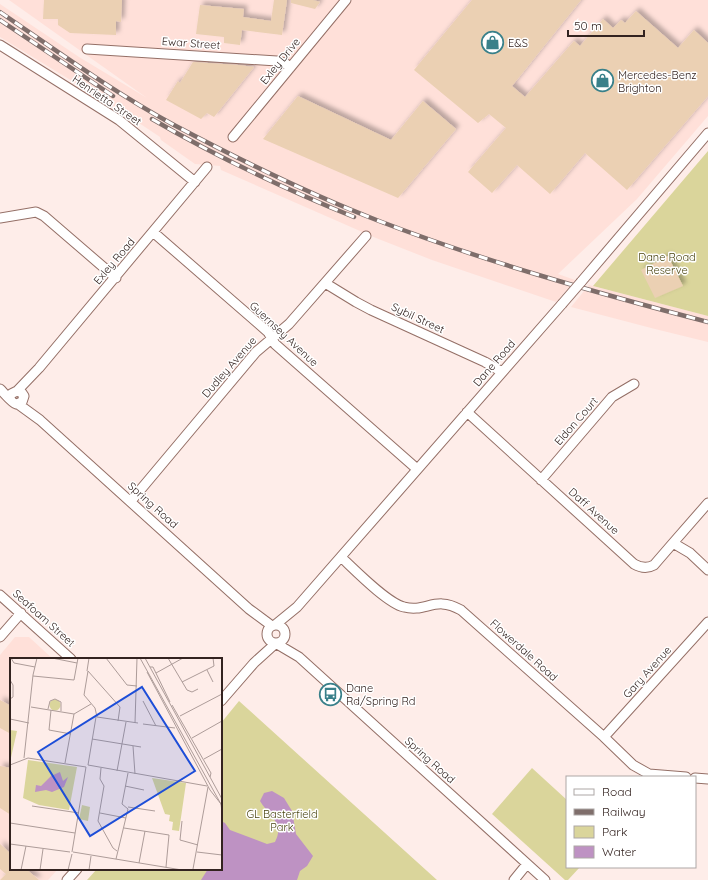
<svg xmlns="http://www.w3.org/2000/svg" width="708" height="880" viewBox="0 0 708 880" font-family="Quicksand,sans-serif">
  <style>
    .built { fill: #ffe0d9 }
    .green { fill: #dad59b }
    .water { fill: #be92c3 }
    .building { fill: #ebd0b3; filter: url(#shadow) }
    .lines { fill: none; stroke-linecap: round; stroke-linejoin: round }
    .street-casing { stroke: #946f66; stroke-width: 11 }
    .street { stroke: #fff; stroke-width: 9 }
    .rail-casing { stroke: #7f6e6b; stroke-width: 4.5 }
    .rail { stroke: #fff; stroke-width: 3; stroke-dasharray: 9; stroke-linecap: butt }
    .street-bridge-casing { stroke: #946f66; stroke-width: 11; stroke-linecap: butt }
    .street-bridge { stroke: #fff; stroke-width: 9 }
    .labels { text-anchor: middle; stroke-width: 3; stroke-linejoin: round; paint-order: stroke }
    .street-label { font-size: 11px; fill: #332320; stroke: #fff }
    .poi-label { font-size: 11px; fill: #332320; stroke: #fff; text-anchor: start }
    .park-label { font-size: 11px; fill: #4a4512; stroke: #fff }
    .inset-road { fill: none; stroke: #ad9c99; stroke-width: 1 }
    .view { fill: #1d4ed8; fill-opacity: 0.15; stroke: #1d4ed8; stroke-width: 2 }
    .inset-edge { fill: none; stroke: #332320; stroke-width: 2 }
  </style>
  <defs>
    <filter id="shadow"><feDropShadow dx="3.5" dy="-3.5" stdDeviation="2" flood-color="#0004"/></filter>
  </defs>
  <rect width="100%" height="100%" fill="#feede9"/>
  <path class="built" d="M 9,0 L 708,0 L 708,116 L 637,199 L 558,274 L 575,280 L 556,302 L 432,260 L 376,238 L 221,170 L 220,166 L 195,164 L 161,140 L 160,137 L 118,109 L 0,37 L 0,4 L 79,57 L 147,98 Z
    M 589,285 L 708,316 L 708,342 L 655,329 L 571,307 Z
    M 15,637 L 29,637 L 53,659 L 11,659 L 11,869 L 58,869 L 48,880 L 0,880 L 0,655 Z"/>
  <path class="green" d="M 708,151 L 708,316 L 593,286 Z
    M 239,701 L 437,880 L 87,880 L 97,869 L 221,869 L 221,723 Z
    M 532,768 L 567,800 L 567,867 L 580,867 L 568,880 L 565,880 L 492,814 Z"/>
  <path class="water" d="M 272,791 L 284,798 L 292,811 L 296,834 L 313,856 L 307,866 L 300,871 L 297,880 L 201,880 L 208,869 L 221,869 L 221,821 L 225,823 L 230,830 L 267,844 L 275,842 C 285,823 269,816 260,801 L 264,793 Z"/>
  <path class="building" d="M 44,0 L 122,0 L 121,22 L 116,21 L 116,35 L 70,33 L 58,25 L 58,19 L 43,19 Z
    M 274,0 L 287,0 L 282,35 L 242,30 L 240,45 L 224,43 L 224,37 L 196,34 L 200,5 L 244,9 L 243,17 L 271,21 Z
    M 291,0 L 313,0 L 320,2 L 315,9 L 291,3 Z
    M 472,0 L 581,0 L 512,86 L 525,97 L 574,41 L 580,46 L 603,19 L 613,28 L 621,20 L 625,23 L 636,11 L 678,48 L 694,30 L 708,43 L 708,96 L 627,190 L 585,153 L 550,194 L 517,165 L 492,193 L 468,172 L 506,128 L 489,114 L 478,123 L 414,70 Z
    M 193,62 L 238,65 L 254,67 L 214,117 L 207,113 L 201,119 L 166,100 L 178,81 L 180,83 Z
    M 298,96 L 391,140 L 423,101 L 456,129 L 398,198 L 263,139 Z
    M 668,256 L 683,286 L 655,298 L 641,270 Z
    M 0,700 L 11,706 L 11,734 L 0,728 Z
    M 0,766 L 11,768 L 11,815 L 0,808 Z
    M 0,844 L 11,854 L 11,869 L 26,869 L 39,880 L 0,880 L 6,874 L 0,869 Z"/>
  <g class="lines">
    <defs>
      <path id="street" d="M 0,45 L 119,120 L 195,182
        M 87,49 L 277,61 L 285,63 L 290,68
        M 233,137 L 346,0
        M 0,218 L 36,212 L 44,216 L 116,278
        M 153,232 L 268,332 L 275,344 L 417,469
        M 581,282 L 708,133
        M 325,283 L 356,302 L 371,310 L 485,362 L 502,372
        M 0,389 C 4,393 12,403 16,404 L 22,402 L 24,396 L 22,393 L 17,391 L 11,394 L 10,398
        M 17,391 L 39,368 L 207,167
        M 18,404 L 40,420 L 249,609 L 272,626
        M 467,412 L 634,564 C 641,568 647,569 654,565 L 673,543 L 690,553 L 708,570
        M 541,480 L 612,397 L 634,384
        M 131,501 L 256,352 L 289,324 L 366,236
        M 673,543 L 708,503
        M 341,557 C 355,570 387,603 404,607 C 426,613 435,595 461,610 L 604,737 L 633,765 L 649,774 L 686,777
        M 0,595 L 71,659
        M267 634a9 9 0 1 1 18 0a9 9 0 1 1-18 0Z
        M 275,625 L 297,607 L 562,304
        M 0,637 L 21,613
        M 277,644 L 299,657 L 545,880
        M 221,701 L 254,663 L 275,644
        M 604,737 L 708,622
        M 695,778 L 708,779
        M 67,880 L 77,869
        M 514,880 L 527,864"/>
    </defs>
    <use href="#street" class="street-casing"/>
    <use href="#street" class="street"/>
    <defs>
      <path id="rail" d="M 0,12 C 57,51 113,92 174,125 C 240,160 309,194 379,221 C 486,262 597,293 708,322
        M 0,20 L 113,96
        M 152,119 C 217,157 285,189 354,217"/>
    </defs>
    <use href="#rail" class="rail-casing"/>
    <use href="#rail" class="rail"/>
    <defs>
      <path id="street-bridge" d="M 562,304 L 581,282"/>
    </defs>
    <use href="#street-bridge" class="street-bridge-casing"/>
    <use href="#street-bridge" class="street-bridge"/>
  </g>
  <defs>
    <symbol id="shop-ring" viewBox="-11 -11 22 22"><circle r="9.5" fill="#fff" stroke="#39808a" stroke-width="1.5"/><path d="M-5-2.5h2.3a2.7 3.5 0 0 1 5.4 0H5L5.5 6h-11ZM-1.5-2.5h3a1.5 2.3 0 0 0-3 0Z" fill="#39808a"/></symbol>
    <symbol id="bus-ring" viewBox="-11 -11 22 22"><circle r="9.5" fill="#fff" stroke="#39808a" stroke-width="1.5"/><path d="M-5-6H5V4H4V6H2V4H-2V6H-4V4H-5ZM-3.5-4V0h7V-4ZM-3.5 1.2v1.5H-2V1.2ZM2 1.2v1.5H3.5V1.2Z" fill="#39808a"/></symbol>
  </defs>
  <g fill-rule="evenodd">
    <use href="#shop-ring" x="480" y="30" width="25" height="25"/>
    <use href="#shop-ring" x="590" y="68" width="25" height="25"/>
    <use href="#bus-ring" x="318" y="682" width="25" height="25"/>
  </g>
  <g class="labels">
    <g class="street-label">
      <text transform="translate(191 43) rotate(4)" y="4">Ewar Street</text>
      <text transform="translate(280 61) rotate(-51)" y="4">Exley Drive</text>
      <text transform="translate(107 100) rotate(34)" y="4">Henrietta Street</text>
      <text transform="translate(114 261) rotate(-50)" y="4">Exley Road</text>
      <text transform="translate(418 318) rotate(25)" y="4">Sybil Street</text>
      <text transform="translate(284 334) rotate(43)" y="4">Guernsey Avenue</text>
      <text transform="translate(494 363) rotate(-49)" y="4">Dane Road</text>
      <text transform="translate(229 367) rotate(-49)" y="4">Dudley Avenue</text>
      <text transform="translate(576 421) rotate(-49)" y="4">Eldon Court</text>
      <text transform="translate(153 505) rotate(42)" y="4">Spring Road</text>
      <text transform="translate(594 511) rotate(42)" y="4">Daff Avenue</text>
      <text transform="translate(44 618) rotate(42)" y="4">Seafoam Street</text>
      <text transform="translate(524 650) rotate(42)" y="4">Flowerdale Road</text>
      <text transform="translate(647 672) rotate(-48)" y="4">Gary Avenue</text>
      <text transform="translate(430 760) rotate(42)" y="4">Spring Road</text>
    </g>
    <g class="poi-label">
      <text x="508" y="47">E&amp;S</text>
      <text x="618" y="79">Mercedes-Benz<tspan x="618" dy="13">Brighton</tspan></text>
      <text x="346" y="692">Dane<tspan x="346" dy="13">Rd/Spring Rd</tspan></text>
    </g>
    <g class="park-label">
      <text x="667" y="261">Dane Road<tspan x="667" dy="13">Reserve</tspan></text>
      <text x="282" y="818">GL Basterfield<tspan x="282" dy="13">Park</tspan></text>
    </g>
  </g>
  <g transform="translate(10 658)">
    <rect width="212" height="212" fill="#feede9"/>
    <path d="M39.5 47a5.5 5.5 0 1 1 11 0a5.5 5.5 0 1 1-11 0ZM 0,72 L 7,73 L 0,104 ZM 18,102 L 67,109 L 59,152 L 29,147 L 13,140 ZM 142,120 L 176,125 L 169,173 L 162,172 L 163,164 L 159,163 L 160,157 L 155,156 ZM 72,147 L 80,149 L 78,163 L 69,161 Z" fill="#dad59b"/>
    <path d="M 50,114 L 53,123 L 58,119 L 54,129 L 42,134 L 36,132 L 25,134 L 26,127 L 31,128 L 41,118 Z" fill="#be92c3"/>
    <path class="inset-road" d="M 1,0 L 4,5 L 25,9M 42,0 L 67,5M 96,0 L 117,27 L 127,28M 130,0 L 212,148M 135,0 L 212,141M 158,0 L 177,32 L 182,34 L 188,31M 140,9 L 143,9 L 160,44M 197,12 L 203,24M 77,13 L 79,0M 137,14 L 200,132 L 211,146 L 212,154M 146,15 L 173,0M 23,18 L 64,22 L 68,0M 0,22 L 3,27 L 3,39 L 0,41M 172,24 L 204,8 L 203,0M 133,43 L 146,68M 162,47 L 201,115 L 200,119M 21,49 L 64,56 L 81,46M 38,51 L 40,43 L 45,41 L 51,44 L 51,53M 41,52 L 39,72 L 61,76M 170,58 L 212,36M 87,59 L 85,50 L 74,37 L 78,13 L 110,49 L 108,63M 87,59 L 128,65M 0,61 L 19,65M 125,65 L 127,0M 133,66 L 165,70M 182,80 L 212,63M 82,81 L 131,89M 123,88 L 125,116M 14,100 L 23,17 L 27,0M 194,101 L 212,91M 55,105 L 64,56M 0,107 L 18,100 L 76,109M 78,107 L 197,128M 78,107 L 86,59M 91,110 L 90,121 L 94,128 L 88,163 L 103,190 L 107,193M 107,113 L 116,64M 115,128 L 134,132M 22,148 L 69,155M 118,149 L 145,153M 90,155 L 116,160M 172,163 L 170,182 L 188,187M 0,165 L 65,175M 114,170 L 159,177 L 156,209M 0,186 L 60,194M 62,194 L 76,109M 63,194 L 172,212M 187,194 L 212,197M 106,201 L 118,151 L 112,146 L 118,115M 129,205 L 135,173M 183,211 L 198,129M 11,212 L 16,188M 30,212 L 33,191M 58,212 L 62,196M 79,212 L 81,198"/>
    <path class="view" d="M 132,29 L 185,113 L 80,178 L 28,94 Z"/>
    <rect width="212" height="212" class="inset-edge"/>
  </g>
  <rect x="566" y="776" width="130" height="92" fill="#ffffff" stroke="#ada7a6"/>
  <rect x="574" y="789" width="20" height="6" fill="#ffffff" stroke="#ada7a6"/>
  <text x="602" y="796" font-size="12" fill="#332320">Road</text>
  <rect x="574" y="809" width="20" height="6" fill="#7f6e6b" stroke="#ada7a6"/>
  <text x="602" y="816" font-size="12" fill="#332320">Railway</text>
  <rect x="574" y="826" width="20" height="12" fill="#dad59b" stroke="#ada7a6"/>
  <text x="602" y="836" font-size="12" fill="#332320">Park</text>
  <rect x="574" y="846" width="20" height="12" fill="#be92c3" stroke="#ada7a6"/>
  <text x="602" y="856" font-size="12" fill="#332320">Water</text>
  <path d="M568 30v6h76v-6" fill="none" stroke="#332320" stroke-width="2"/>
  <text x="574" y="30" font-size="12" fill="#332320" stroke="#ffffff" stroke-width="3" paint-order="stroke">50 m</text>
</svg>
